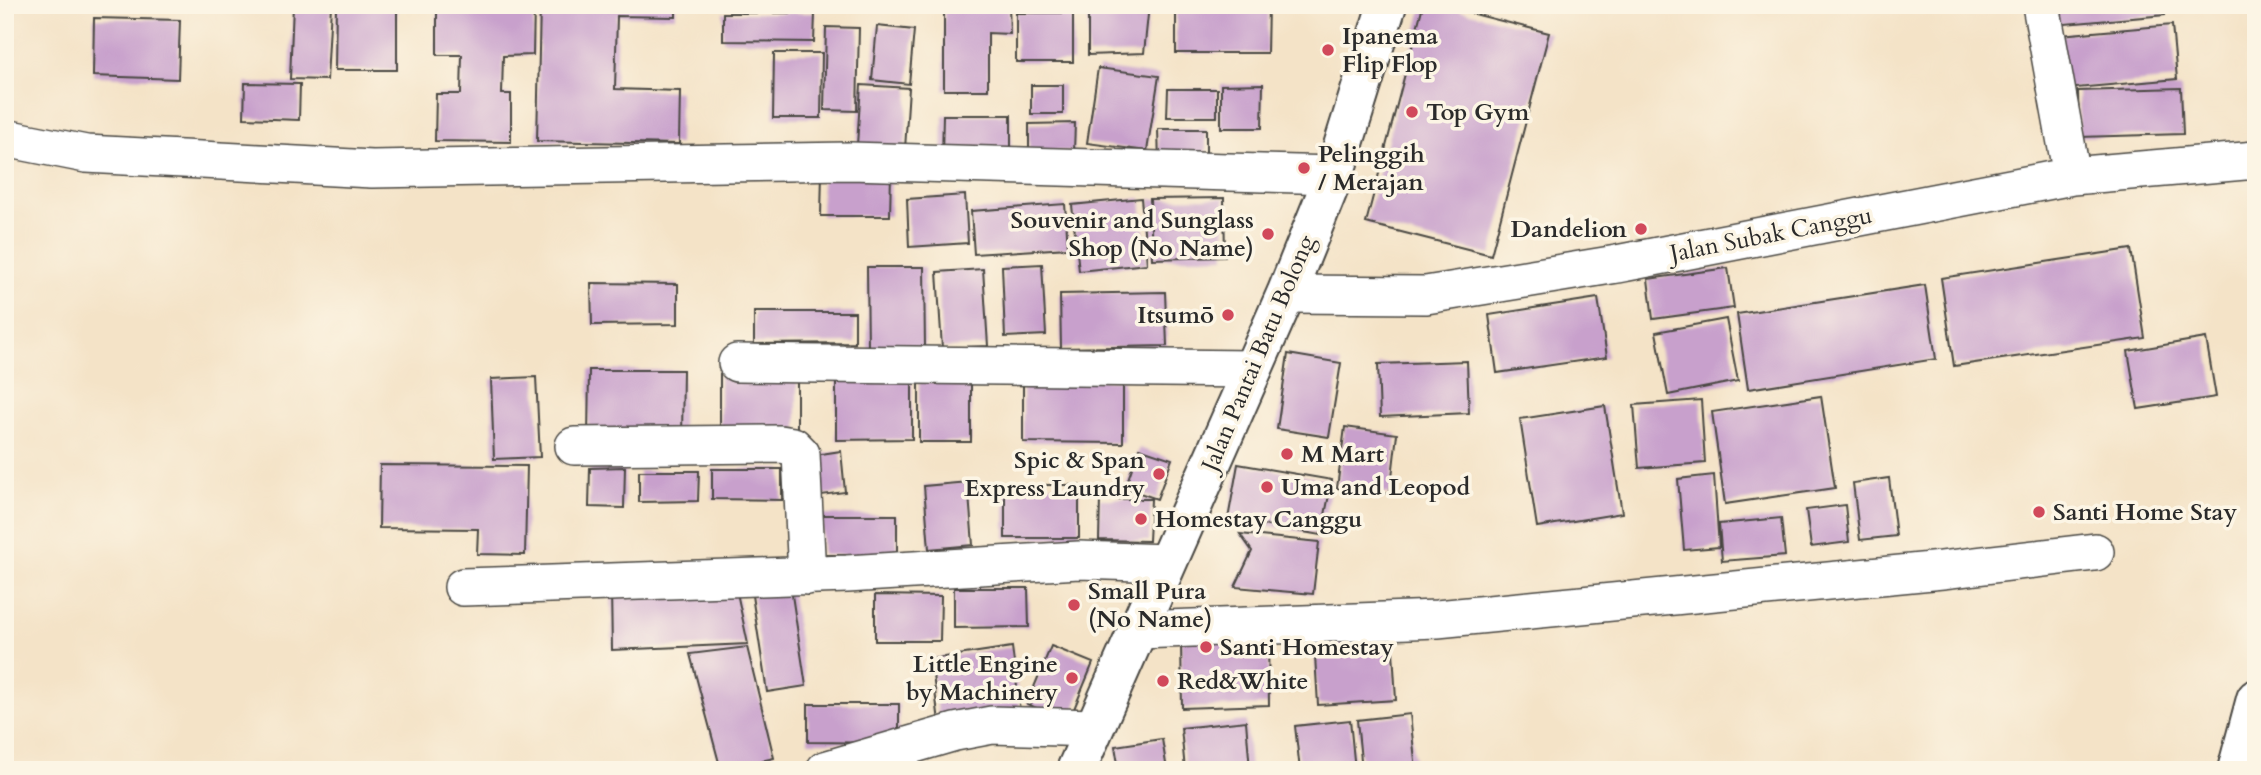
<svg xmlns="http://www.w3.org/2000/svg" width="2261" height="775" viewBox="0 0 2261 775" font-family="Cardo,serif">
  <style>
    .building { fill: #c8a0cc }
    .lines { fill: none; stroke-linecap: round; stroke-linejoin: round }
    .minor-casing { stroke: #494742; stroke-width: 40 }
    .tertiary-casing { stroke: #494742; stroke-width: 42 }
    .minor { stroke: #fff; stroke-width: 37 }
    .tertiary { stroke: #fff; stroke-width: 38 }
    .poi-dot { fill: #d1495b; stroke: #fcf5e5; stroke-width: 2.5 }
    .labels { text-anchor: middle; stroke-width: 7; stroke-linejoin: round; paint-order: stroke }
    .poi-label { font-size: 24px; font-weight: bold; fill: #2b2b2b; stroke: #fcf5e5; text-anchor: start }
    .street-label { font-size: 24px; fill: #2b2b2b; stroke: #fcf5e5 }
  </style>
  <rect width="100%" height="100%" fill="#fcf5e5"/>
  <filter id="ink" filterUnits="userSpaceOnUse"><feTurbulence type="fractalNoise" baseFrequency=".0143" numOctaves="2"/><feDisplacementMap in="SourceGraphic" scale="14" xChannelSelector="R" yChannelSelector="G"/><feConvolveMatrix kernelMatrix="1 2 1 2 8 2 1 2 1" color-interpolation-filters="sRGB"/></filter>
  <filter id="wash" filterUnits="userSpaceOnUse"><feTurbulence type="fractalNoise" baseFrequency=".00686" numOctaves="4" result="noise"/><feDisplacementMap in="SourceGraphic" scale="28" xChannelSelector="R" yChannelSelector="G"/><feGaussianBlur stdDeviation="1.57" result="paint"/><feColorMatrix in="noise" values="0 0 0 0 0 0 0 0 0 0 0 0 0 0 0 0 0 1.4 0 .05"/><feComposite in="paint" operator="in"/></filter>
  <g filter="url(#wash)">
    <rect width="100%" height="100%" fill="#f4e3c7"/>
    <g id="blocks">
      <path class="building" d="M 293,5 L 331,5 L 327,80 L 290,79 Z
        M 336,5 L 397,5 L 397,70 L 335,70 Z
        M 437,5 L 534,5 L 533,55 L 503,56 L 502,94 L 511,94 L 511,142 L 435,141 L 436,94 L 461,94 L 462,55 L 437,55 Z
        M 540,5 L 676,5 L 676,17 L 617,16 L 615,89 L 680,91 L 679,144 L 537,141 Z
        M 944,5 L 1009,5 L 1010,34 L 988,33 L 988,90 L 944,90 Z
        M 1088,5 L 1149,5 L 1144,53 L 1088,55 Z
        M 1176,5 L 1268,5 L 1267,53 L 1176,53 Z
        M 1423,5 L 1439,5 L 1549,33 L 1491,255 L 1366,223 Z
        M 2052,5 L 2164,5 L 2165,15 L 2054,25 Z
        M 723,13 L 815,13 L 814,42 L 723,41 Z
        M 1016,13 L 1073,13 L 1073,62 L 1016,62 Z
        M 94,18 L 180,20 L 178,79 L 93,76 Z
        M 2172,25 L 2177,79 L 2065,89 L 2060,35 Z
        M 877,26 L 914,30 L 909,84 L 872,80 Z
        M 826,27 L 859,28 L 857,111 L 824,110 Z
        M 774,53 L 822,53 L 821,118 L 773,118 Z
        M 1098,68 L 1159,76 L 1147,151 L 1087,143 Z
        M 245,83 L 300,84 L 299,120 L 244,118 Z
        M 1263,84 L 1262,128 L 1221,128 L 1221,85 Z
        M 861,85 L 909,88 L 905,149 L 857,145 Z
        M 1031,85 L 1063,85 L 1063,114 L 1031,114 Z
        M 2181,88 L 2183,134 L 2079,137 L 2078,91 Z
        M 1168,89 L 1217,89 L 1217,117 L 1167,117 Z
        M 943,115 L 1011,115 L 1011,157 L 942,157 Z
        M 1075,123 L 1074,151 L 1029,151 L 1029,124 Z
        M 1158,129 L 1206,129 L 1206,162 L 1159,163 Z
        M 822,172 L 891,172 L 890,216 L 821,216 Z
        M 965,195 L 968,243 L 909,247 L 907,199 Z
        M 1141,198 L 1147,264 L 1079,271 L 1072,205 Z
        M 1224,198 L 1225,257 L 1152,259 L 1150,199 Z
        M 1065,204 L 1068,248 L 974,254 L 971,211 Z
        M 2131,249 L 2145,338 L 1954,366 L 1941,278 Z
        M 1042,264 L 1046,335 L 1005,337 L 1002,266 Z
        M 867,267 L 924,267 L 925,348 L 868,349 Z
        M 1728,268 L 1734,308 L 1653,319 L 1648,279 Z
        M 983,269 L 988,346 L 942,348 L 937,272 Z
        M 591,283 L 678,284 L 678,324 L 592,325 Z
        M 1925,285 L 1936,359 L 1748,389 L 1737,314 Z
        M 1165,292 L 1167,346 L 1061,348 L 1060,294 Z
        M 1598,298 L 1607,357 L 1497,373 L 1489,315 Z
        M 754,312 L 855,312 L 855,343 L 754,344 Z
        M 1726,319 L 1738,381 L 1668,395 L 1656,332 Z
        M 2206,338 L 2216,397 L 2138,409 L 2128,351 Z
        M 1288,354 L 1341,363 L 1329,437 L 1277,429 Z
        M 1467,361 L 1469,413 L 1380,417 L 1378,364 Z
        M 589,370 L 683,370 L 682,438 L 588,437 Z
        M 720,374 L 797,374 L 797,429 L 720,429 Z
        M 536,377 L 540,457 L 494,459 L 491,379 Z
        M 836,378 L 912,378 L 912,439 L 836,440 Z
        M 1023,380 L 1123,380 L 1123,443 L 1023,442 Z
        M 919,382 L 971,382 L 971,442 L 919,442 Z
        M 1821,396 L 1835,488 L 1725,504 L 1712,412 Z
        M 1701,400 L 1705,463 L 1639,468 L 1634,405 Z
        M 1605,406 L 1622,513 L 1537,527 L 1520,419 Z
        M 1345,427 L 1397,434 L 1390,494 L 1337,488 Z
        M 1139,448 L 1172,459 L 1157,499 L 1125,488 Z
        M 841,451 L 845,492 L 814,496 L 808,456 Z
        M 1238,464 L 1332,480 L 1321,535 L 1228,519 Z
        M 380,465 L 527,466 L 525,555 L 477,554 L 478,529 L 379,528 Z
        M 625,467 L 624,508 L 589,507 L 590,468 Z
        M 712,469 L 782,469 L 782,500 L 712,499 Z
        M 639,471 L 699,471 L 698,501 L 639,502 Z
        M 1714,475 L 1719,547 L 1684,550 L 1678,479 Z
        M 1889,478 L 1896,536 L 1860,540 L 1853,483 Z
        M 968,482 L 973,545 L 929,549 L 924,486 Z
        M 1005,485 L 1079,485 L 1079,538 L 1005,538 Z
        M 1100,499 L 1151,499 L 1149,541 L 1099,540 Z
        M 1845,505 L 1849,542 L 1811,547 L 1806,510 Z
        M 822,515 L 897,515 L 897,555 L 822,555 Z
        M 1781,518 L 1785,556 L 1722,561 L 1719,524 Z
        M 1240,534 L 1319,542 L 1313,594 L 1235,587 L 1252,551 Z
        M 790,582 L 806,686 L 767,692 L 751,589 Z
        M 611,588 L 736,588 L 748,644 L 612,650 Z
        M 954,588 L 1028,588 L 1029,627 L 954,628 Z
        M 875,595 L 941,596 L 940,641 L 875,641 Z
        M 1392,635 L 1396,700 L 1318,705 L 1314,639 Z
        M 1268,637 L 1269,705 L 1182,708 L 1181,640 Z
        M 1051,646 L 1093,663 L 1069,721 L 1027,704 Z
        M 747,647 L 774,758 L 721,770 L 690,654 Z
        M 1012,647 L 1020,711 L 939,722 L 931,659 Z
        M 808,704 L 899,704 L 899,743 L 808,742 Z
        M 1410,714 L 1416,770 L 1362,770 L 1357,720 Z
        M 1350,720 L 1355,770 L 1300,770 L 1295,726 Z
        M 1246,721 L 1250,770 L 1185,770 L 1181,728 Z
        M 1162,739 L 1167,770 L 1119,770 L 1115,746 Z"/>
    </g>
  </g>
  <g filter="url(#ink)">
    <use href="#blocks" fill-opacity="0" stroke="#494742" stroke-width="2"/>
    <g class="lines">
      <defs>
        <path id="minor" d="M 2041,5 L 2072,176
          M 5,138 L 86,154 L 372,169 L 850,161 L 1334,175
          M 1286,294 L 1426,295 L 1617,264 L 2072,176 L 2256,160
          M 737,363 L 1253,369
          M 574,446 L 780,444 L 793,446 L 801,454 L 807,576
          M 463,587 L 847,574 L 1079,560 L 1167,563
          M 1139,630 L 1437,619 L 1942,570 L 2095,552
          M 825,770 L 955,732 L 992,725 L 1094,728"/>
        <path id="tertiary" d="M 1076,770 L 1286,294 L 1334,175 L 1387,5
          M 2237,770 L 2256,699"/>
      </defs>
      <use href="#minor" class="minor-casing"/>
      <use href="#tertiary" class="tertiary-casing"/>
      <use href="#minor" class="minor"/>
      <use href="#tertiary" class="tertiary"/>
    </g>
  </g>
  <g class="poi-dot">
    <circle cx="1328" cy="50" r="7"/>
    <circle cx="1412" cy="112" r="7"/>
    <circle cx="1304" cy="168" r="7"/>
    <circle cx="1641" cy="229" r="7"/>
    <circle cx="1268" cy="234" r="7"/>
    <circle cx="1228" cy="315" r="7"/>
    <circle cx="1287" cy="454" r="7"/>
    <circle cx="1159" cy="474" r="7"/>
    <circle cx="1267" cy="487" r="7"/>
    <circle cx="2039" cy="512" r="7"/>
    <circle cx="1141" cy="519" r="7"/>
    <circle cx="1074" cy="605" r="7"/>
    <circle cx="1206" cy="647" r="7"/>
    <circle cx="1072" cy="678" r="7"/>
    <circle cx="1163" cy="681" r="7"/>
  </g>
  <g class="labels">
    <g class="poi-label">
      <text x="1342" y="44">Ipanema<tspan x="1342" dy="28">Flip Flop</tspan></text>
      <text x="1426" y="120">Top Gym</text>
      <text x="1318" y="162">Pelinggih<tspan x="1318" dy="28">/ Merajan</tspan></text>
      <text x="1254" y="228" text-anchor="end">Souvenir and Sunglass<tspan x="1254" dy="28">Shop (No Name)</tspan></text>
      <text x="1627" y="237" text-anchor="end">Dandelion</text>
      <text x="1214" y="323" text-anchor="end">Itsumō</text>
      <text x="1301" y="462">M Mart</text>
      <text x="1145" y="468" text-anchor="end">Spic &amp; Span<tspan x="1145" dy="28">Express Laundry</tspan></text>
      <text x="1281" y="495">Uma and Leopod</text>
      <text x="2053" y="520">Santi Home Stay</text>
      <text x="1155" y="527">Homestay Canggu</text>
      <text x="1088" y="599">Small Pura<tspan x="1088" dy="28">(No Name)</tspan></text>
      <text x="1220" y="655">Santi Homestay</text>
      <text x="1058" y="672" text-anchor="end">Little Engine<tspan x="1058" dy="28">by Machinery</tspan></text>
      <text x="1177" y="689">Red&amp;White</text>
    </g>
    <g class="street-label">
      <text transform="translate(1771 234) rotate(-11)" y="8">Jalan Subak Canggu</text>
      <text transform="translate(1258 353) rotate(-67)" y="8">Jalan Pantai Batu Bolong</text>
    </g>
  </g>
  <rect width="2261" height="775" fill="none" stroke="#fcf5e5" stroke-width="28"/>
</svg>
